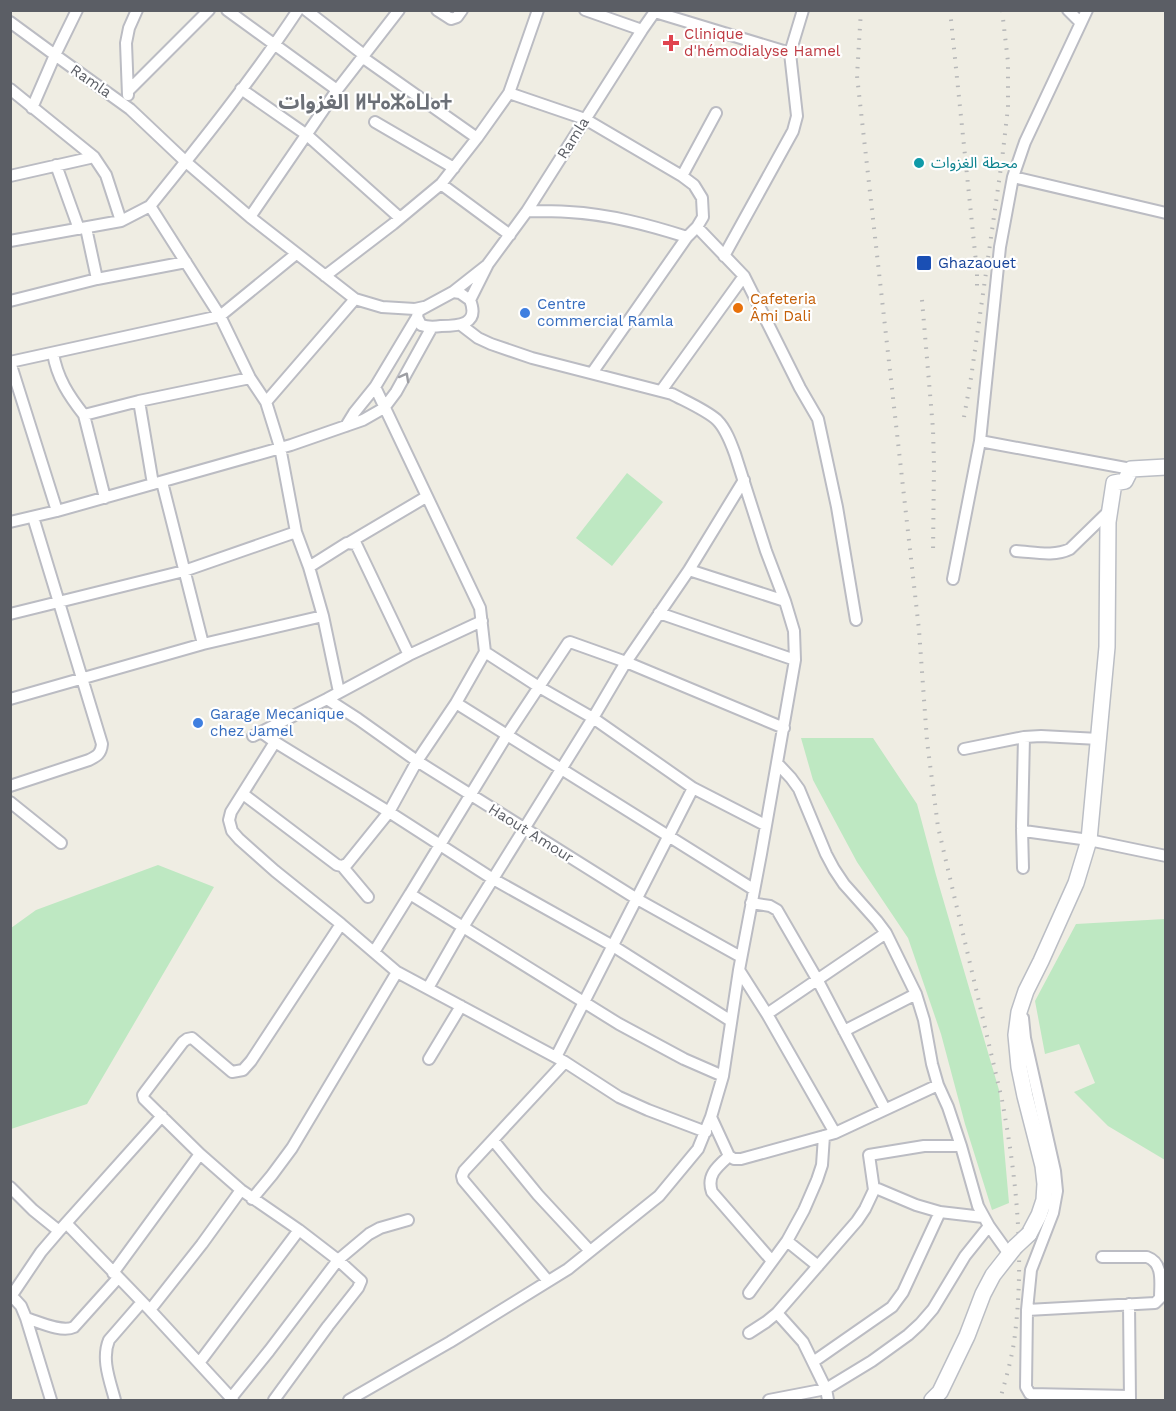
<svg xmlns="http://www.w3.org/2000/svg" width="1176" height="1411" viewBox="0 0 1176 1411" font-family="'Work Sans','Noto Sans Arabic','Noto Sans Tifinagh',sans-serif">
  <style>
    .green { fill: #bee8c2 }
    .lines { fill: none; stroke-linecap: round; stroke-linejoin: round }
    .street-casing { stroke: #bbbcc3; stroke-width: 14 }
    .secondary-casing { stroke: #bbbec5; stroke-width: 18 }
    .street { stroke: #fff; stroke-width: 10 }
    .secondary { stroke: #fff; stroke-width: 15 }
    .rail { stroke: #b6b7b8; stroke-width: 4; stroke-dasharray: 1.5 8; stroke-linecap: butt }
    .secondary-bridge-casing { stroke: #bbbec5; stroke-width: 18; stroke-linecap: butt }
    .secondary-bridge { stroke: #fff; stroke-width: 15 }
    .oneway { stroke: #9d9ea3 }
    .health-dot { fill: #e0444e; stroke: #fff; stroke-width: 2 }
    .culture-dot { fill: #0f9aa8; stroke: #fff; stroke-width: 2 }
    .transit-dot { fill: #1a4fb4; stroke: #fff; stroke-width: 2 }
    .food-dot { fill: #e8710a; stroke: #fff; stroke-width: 2 }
    .shop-dot { fill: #3f7fe0; stroke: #fff; stroke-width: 2 }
    .labels { text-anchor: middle; stroke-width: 4.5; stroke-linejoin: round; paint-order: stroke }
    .health-label { font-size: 15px; fill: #be3a42; stroke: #fff; text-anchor: start }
    .street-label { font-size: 15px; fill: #5b5e65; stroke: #fff }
    .culture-label { font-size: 15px; fill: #0d838f; stroke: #fff; text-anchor: start }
    .transit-label { font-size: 15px; fill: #164399; stroke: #fff; text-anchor: start }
    .food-label { font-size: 15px; fill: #c56008; stroke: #fff; text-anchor: start }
    .shop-label { font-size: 15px; fill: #366cbe; stroke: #fff; text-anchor: start }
    .district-label { font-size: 21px; font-weight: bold; fill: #6c7077; stroke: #fff }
  </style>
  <rect width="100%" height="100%" fill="#efede3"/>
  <path class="green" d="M 627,473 L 663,502 L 612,566 L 576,538 Z
    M 801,738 L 873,738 L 917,804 L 936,875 L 999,1090 L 1009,1203 L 992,1210 L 965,1124 L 941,1034 L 908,938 L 857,862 L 813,780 Z
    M 158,865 L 214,887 L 87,1104 L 11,1129 L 11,928 L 36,910 Z
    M 1165,919 L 1166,919 L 1165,1160 L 1108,1126 L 1074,1092 L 1095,1083 L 1079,1044 L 1045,1054 L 1035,1001 L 1076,924 Z"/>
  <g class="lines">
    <defs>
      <path id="street" d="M 227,10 L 337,90
        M 306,10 L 364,55
        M 437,10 L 451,19 L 457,17 L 462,10
        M 538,10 L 509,93 L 585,119 L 682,176 L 694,185 L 702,198 L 703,217 L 697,227 L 744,276 L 800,388 L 818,419 L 837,507 L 856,620
        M 585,10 L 642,30
        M 1068,10 L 1080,22
        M 1087,10 L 1025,142 L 1013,177 L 1000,247 L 980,441 L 1131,469
        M 655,12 L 790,53
        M 10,22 L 55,55 L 130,109 L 186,162 L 250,217 L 355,299 L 382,307 L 415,309 L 424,307
        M 362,57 L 477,138
        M 10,89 L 94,157 L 106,175 L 121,221
        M 241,89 L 307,135 L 400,218
        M 128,91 L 209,10
        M 128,95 L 126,43 L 129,28 L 137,10
        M 32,108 L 55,55 L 77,10
        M 375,122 L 454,168
        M 56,165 L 79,229
        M 10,176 L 94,157
        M 682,176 L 716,113
        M 1013,177 L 1166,213
        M 441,184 L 477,138 L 509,93
        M 150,206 C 201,143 253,78 298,10
        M 527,211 C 541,211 555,211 569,212 C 609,214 649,225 687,237 L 697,227
        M 250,217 L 337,90 L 399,10
        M 86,228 L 97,279
        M 10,241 L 121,221 L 150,206 L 220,316 L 250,378 L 266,402
        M 724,256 L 793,131 L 797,116 L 790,53 L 803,10
        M 325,276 L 393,224 L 441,184 L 510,235
        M 453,292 L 460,293 L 470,300 C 480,325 458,326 441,326 C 434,327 427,327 421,325 L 417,317 L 418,311 Z
        M 453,292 L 486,266
        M 470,300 L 488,264 L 527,211 L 642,30 L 656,10
        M 10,301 L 97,279 L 186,262
        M 53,353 C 57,378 69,396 84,415
        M 10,362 L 220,316 L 296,254
        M 10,362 L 57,511
        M 592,373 L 687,237
        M 375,387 L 480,608 L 485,652 L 539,687 L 593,718 L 693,788 L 765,825
        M 661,391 L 744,276
        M 346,426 L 354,413 L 375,387 L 417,317
        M 153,484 L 139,401 L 250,378
        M 105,498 L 84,415 L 139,401
        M 10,522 L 57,511 L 291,445 L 363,420 L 384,408 L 396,392 L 432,327
        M 350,542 L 426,497
        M 1016,551 C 1034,552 1054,557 1070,549 L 1108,512 L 1109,506
        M 309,567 L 347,543 L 356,544 L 409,655 L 482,621
        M 689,570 L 785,601
        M 953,579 L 980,441
        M 659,613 L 795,660
        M 10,614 L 184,571 L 296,532
        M 203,644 L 323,616
        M 339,692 L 323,616 L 309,567 L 296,532 L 280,447 L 266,402 L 355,299
        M 10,699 L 203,644 L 162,482
        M 327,699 L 358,719 L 417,761 L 637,899 L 741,957
        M 456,703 L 753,889
        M 261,732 L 275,742 L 389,812 L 493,879 L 613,946 L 731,1021
        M 253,736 L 327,699 L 409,655
        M 1024,737 L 1022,827 L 1024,831 L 1089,840 L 1166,856
        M 275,742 L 231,812 L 229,820 L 232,831 L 239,839 L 275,871 L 341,924 L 397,972 L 565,1062 L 619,1097 L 648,1110 L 706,1132
        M 964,749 L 1024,737 L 1041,736 L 1099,739
        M 777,763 L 791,778 L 799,789 L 826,854 L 834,869 L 844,884 L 877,921 L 886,933 L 916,994 L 924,1020 L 932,1064 L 938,1085 L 948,1107 L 961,1146 L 978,1206 L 989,1226 L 1009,1254
        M 10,786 L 89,760 C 97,756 101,754 102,744 L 33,517
        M 243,794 L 337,865 L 342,866 L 347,864 L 389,812 L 417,761 L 456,703 L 485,652
        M 10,802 L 61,843
        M 1022,829 L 1023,868
        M 342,866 L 368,897
        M 751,903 L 770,906 L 777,910 L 817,979 L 885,1109
        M 374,952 L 410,894
        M 739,970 L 767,1014 L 835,1133
        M 428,988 L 463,927 L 593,718 L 626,662 L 689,570 L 744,480
        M 767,1014 L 886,933
        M 1023,1018 L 1025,1038 L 1055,1171 L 1057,1191 L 1053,1213 L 1031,1270 L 1027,1310 L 1026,1387 L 1030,1394 L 1130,1396
        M 844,1031 L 916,994
        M 556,1057 L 693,788
        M 429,1059 L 461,1006
        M 723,1076 L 684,1059 L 619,1024 L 410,894 L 507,735 L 568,643 L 570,642 L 626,662 L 784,728
        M 711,1117 L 729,1156 L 734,1159 L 741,1159 L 835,1133 L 938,1085
        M 493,1140 L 538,1195 L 590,1251
        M 200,1154 L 241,1190 L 299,1230 L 338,1260 L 361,1281 L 358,1288 L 328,1326 L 274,1400
        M 729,1156 C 718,1166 706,1175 712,1192 L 772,1261
        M 10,1187 L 33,1210 L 59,1231
        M 874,1190 L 869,1155 L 924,1146 L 961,1146
        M 252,1199 L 272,1175 L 292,1148 L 397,972
        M 66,1223 L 150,1310 L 233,1400
        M 787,1241 L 818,1266
        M 113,1273 L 200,1154 L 144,1099 L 143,1095 L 145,1092 L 183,1042 L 187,1039 L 192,1038 L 232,1072 L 243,1070 L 251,1061 L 341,924
        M 548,1281 L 463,1180 L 462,1176 L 464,1171 L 565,1062
        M 749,1293 L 787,1241 L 804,1210 L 817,1180 L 822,1165 L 824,1136
        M 10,1294 L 21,1306 L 26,1318 L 51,1400
        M 12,1295 L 41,1252 L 59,1231 L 162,1116
        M 1129,1304 L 1130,1400
        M 150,1310 L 202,1244 L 241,1190
        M 1027,1310 L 1155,1303 L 1160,1298 C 1160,1283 1164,1263 1147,1257 L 1102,1257
        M 777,1313 L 803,1342 L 826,1389 L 828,1400
        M 26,1318 C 39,1322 62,1333 74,1327 L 118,1278
        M 749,1333 L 766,1322 L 777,1313 L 857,1221 L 865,1209 L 874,1190 L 878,1189 L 916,1205 L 940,1212 L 983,1217
        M 813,1362 L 892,1307 L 903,1292 L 940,1212
        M 199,1363 L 299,1230
        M 231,1398 L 269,1351 L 338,1260 L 369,1234 L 380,1228 L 408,1220
        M 115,1400 C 110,1381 101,1359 109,1340 L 142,1302
        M 349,1400 L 450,1342 L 568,1269 L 659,1196 L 698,1149 L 711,1117 L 723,1076 L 739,970 L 761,854 L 795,660 L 794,631 L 785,601 L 766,551 L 735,454 C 731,443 726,429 717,420 C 706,410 685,401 672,394 L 532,358 L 491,344 L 478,338 L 461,325
        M 769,1400 L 826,1389 L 872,1361 L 908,1335 L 920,1324 L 933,1309 L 965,1256 L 989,1226"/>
      <path id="secondary" d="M 1029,1234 L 1039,1215 L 1044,1200 L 1045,1184 L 1043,1166 L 1025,1096 L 1019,1067 L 1016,1035 L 1019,1012 L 1026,991 L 1041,961 L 1076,883 L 1089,840 L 1107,647 L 1108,522 L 1114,483 L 1125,481 L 1131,469 L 1166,467
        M 932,1400 L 940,1392 L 967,1336 L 983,1294 L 993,1275 L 1015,1247"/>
    </defs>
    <use href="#street" class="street-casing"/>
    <use href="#secondary" class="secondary-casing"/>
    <use href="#street" class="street"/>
    <use href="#secondary" class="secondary"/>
    <path class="rail" d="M 861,10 L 857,76 L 919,630 L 927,741 L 938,827 L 1002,1100 C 1017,1180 1025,1262 1014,1342 C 1011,1362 1005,1381 1000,1400
      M 950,10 L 977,272 L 977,287
      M 922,300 L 933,429 L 934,464 L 933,554
      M 964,417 L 971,378 L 1002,160 L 1008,107 L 1008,62 L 1002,10"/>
    <defs>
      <path id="secondary-bridge" d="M 1015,1247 L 1029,1234"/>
    </defs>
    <use href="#secondary-bridge" class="secondary-bridge-casing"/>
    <use href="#secondary-bridge" class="secondary-bridge"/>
  </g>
  <defs><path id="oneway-chevron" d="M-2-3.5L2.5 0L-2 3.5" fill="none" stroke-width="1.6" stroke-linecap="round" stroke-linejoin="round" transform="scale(1.5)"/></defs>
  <use class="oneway" href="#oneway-chevron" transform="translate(405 377) rotate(-61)"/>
  <path class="health-dot" d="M668 34h6v6h6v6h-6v6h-6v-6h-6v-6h6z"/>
  <circle class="culture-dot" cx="919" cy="163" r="6"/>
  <rect class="transit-dot" x="916" y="255" width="16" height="16" rx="3"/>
  <circle class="food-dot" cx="738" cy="308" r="6"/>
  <g class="shop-dot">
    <circle cx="525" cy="313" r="6"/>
    <circle cx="198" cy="723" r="6"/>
  </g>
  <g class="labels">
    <g class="health-label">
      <text x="684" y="39">Clinique<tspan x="684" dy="17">d'hémodialyse Hamel</tspan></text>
    </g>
    <g class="street-label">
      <text transform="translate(91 81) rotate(35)" y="5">Ramla</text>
      <text transform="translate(573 138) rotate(-58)" y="5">Ramla</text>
      <text transform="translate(531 833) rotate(32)" y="5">Haout Amour</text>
    </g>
    <g class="culture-label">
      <text x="931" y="168">محطة الغزوات</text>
    </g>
    <g class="transit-label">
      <text x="938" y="268">Ghazaouet</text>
    </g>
    <g class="food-label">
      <text x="750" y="304">Cafeteria<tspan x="750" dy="17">Âmi Dali</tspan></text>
    </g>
    <g class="shop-label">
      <text x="537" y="309">Centre<tspan x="537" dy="17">commercial Ramla</tspan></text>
      <text x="210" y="719">Garage Mecanique<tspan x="210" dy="17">chez Jamel</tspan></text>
    </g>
    <g class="district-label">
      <text x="365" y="109">الغزوات ⵍⵖⴰⵣⴰⵡⴰⵜ</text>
    </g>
  </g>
  <rect width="1176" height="1411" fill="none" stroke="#5b5e65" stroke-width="24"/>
</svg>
